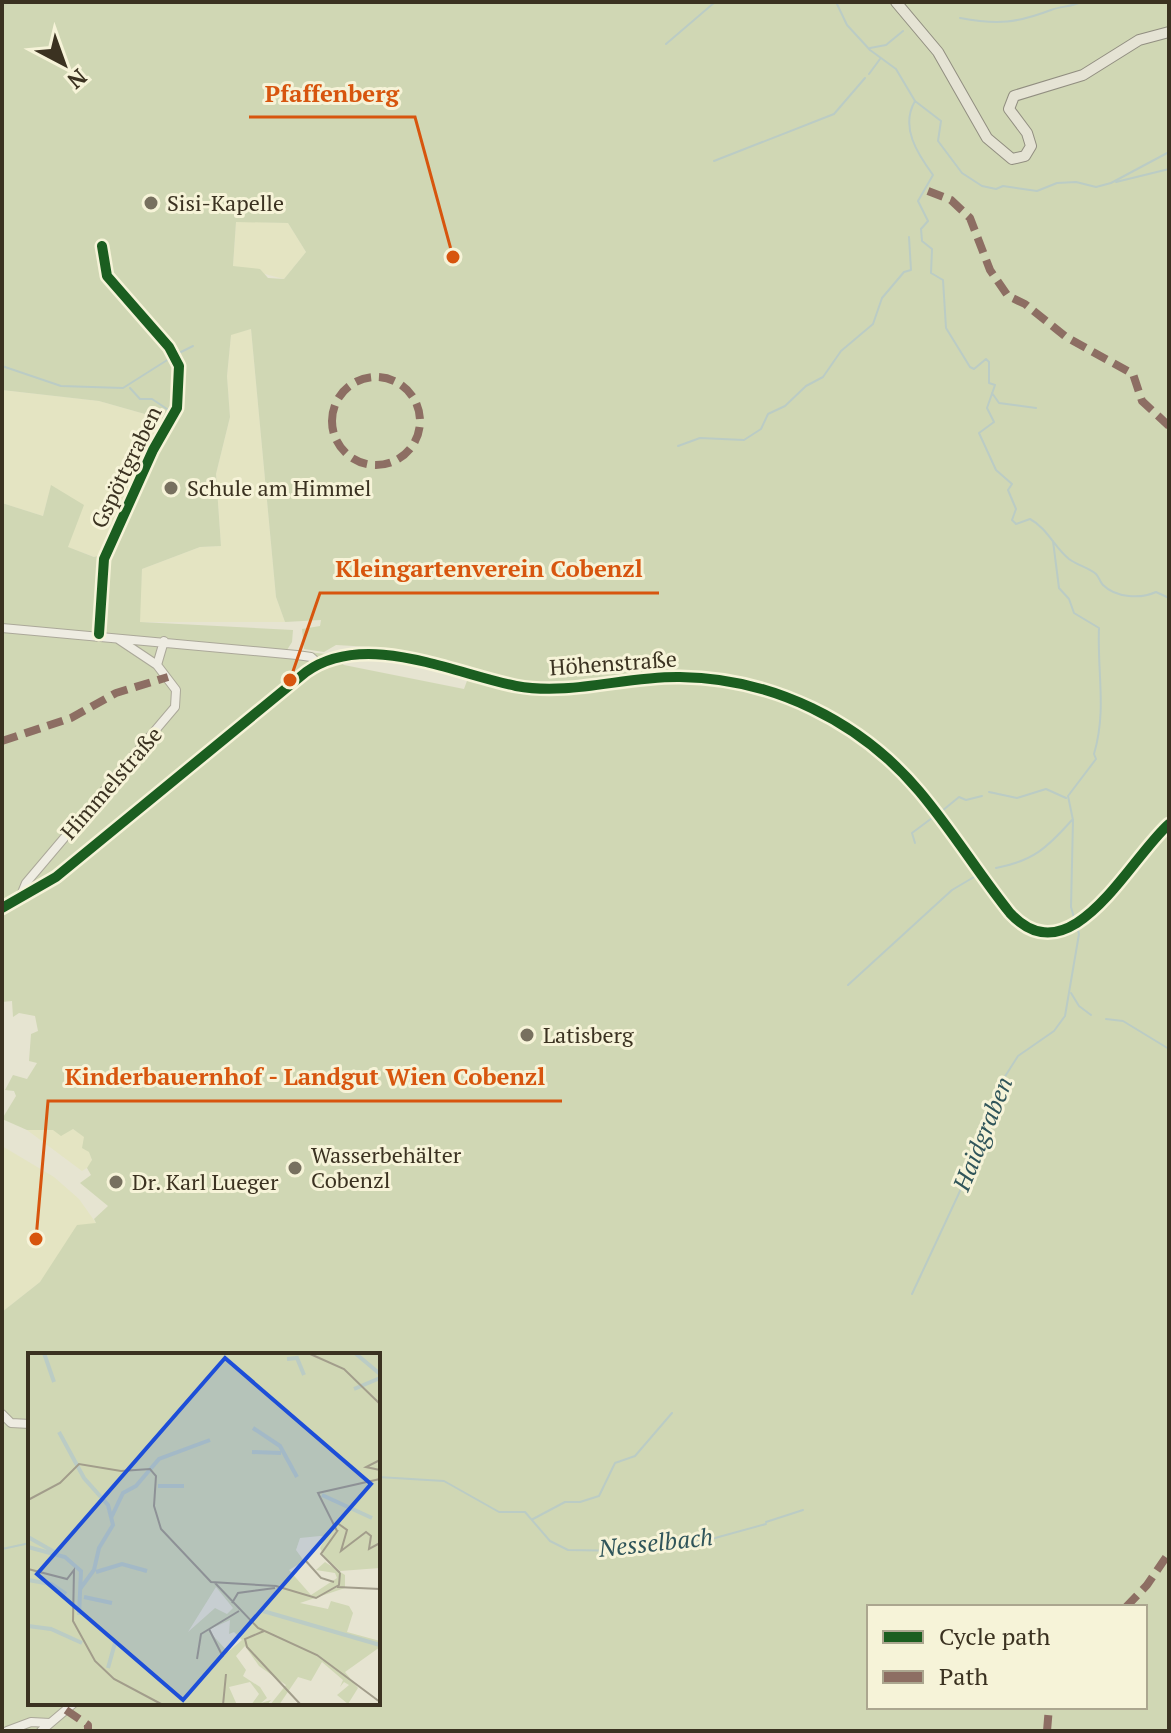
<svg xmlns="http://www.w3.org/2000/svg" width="1171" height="1733" viewBox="0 0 1171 1733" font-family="'PT Serif',serif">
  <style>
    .farmland { fill: #e4e4c2 }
    .green { fill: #d0d7b4; fill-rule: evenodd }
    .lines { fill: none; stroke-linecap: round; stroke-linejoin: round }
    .stream { stroke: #bbccc5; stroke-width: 2 }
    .minor-casing { stroke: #aba899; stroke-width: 10 }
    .major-casing { stroke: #918e80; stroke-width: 12 }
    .minor { stroke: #eeece2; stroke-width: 8 }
    .major { stroke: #e5e3d4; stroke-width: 10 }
    .quiet { stroke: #8d6e63; stroke-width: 8; stroke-dasharray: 16 8; stroke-linecap: butt }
    .cycleway-casing { stroke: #f6f3d8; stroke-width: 15 }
    .cycleway { stroke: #1b5e20; stroke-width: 10 }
    .poi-dot { fill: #77705f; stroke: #f6f3d8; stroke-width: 3 }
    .labels { text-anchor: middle; stroke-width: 6; stroke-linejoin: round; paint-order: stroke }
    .poi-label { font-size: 22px; fill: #3b3221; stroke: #f6f3d8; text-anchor: start }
    .street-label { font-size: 22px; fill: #3b3221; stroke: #f6f3d8 }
    .water-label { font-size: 24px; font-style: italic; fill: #30555a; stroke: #f6f3d8 }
    .inset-river { fill: none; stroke: #bbccc5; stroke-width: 4 }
    .inset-road { fill: none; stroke: #a29d8b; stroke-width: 2 }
    .view { fill: #1d4ed8; fill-opacity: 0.15; stroke: #1d4ed8; stroke-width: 4 }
    .inset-edge { fill: none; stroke: #3b3221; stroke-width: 4 }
    .leader { fill: none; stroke: #d7550e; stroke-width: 3 }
    .callout-dot { fill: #d7550e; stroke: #f6f3d8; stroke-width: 3 }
    .callout-label { font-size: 24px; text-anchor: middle; font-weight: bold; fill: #d7550e; stroke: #f6f3d8; stroke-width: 6; stroke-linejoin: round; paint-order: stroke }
  </style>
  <rect width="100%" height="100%" fill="#e6e4d1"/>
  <path class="farmland" d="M 236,221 L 288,223 L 306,252 L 284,279 L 233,266 Z
    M 251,329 L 276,597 L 285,622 L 139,622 L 142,569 L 200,547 L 221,546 L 216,474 L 230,417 L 227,376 L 231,334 Z
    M 2,390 L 99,401 L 166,420 L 157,431 L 102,555 L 95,557 L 67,547 L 51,486 L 43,516 L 2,503 Z
    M 41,1128 L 73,1129 L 85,1137 L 92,1161 L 90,1166 L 82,1171 L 27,1130 Z
    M 2,1146 L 54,1177 L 79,1199 L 96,1223 L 62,1253 L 40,1282 L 2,1312 Z"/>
  <path class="green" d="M 2,2 L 1169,2 L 1169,1731 L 2,1731 L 2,1312 L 40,1282 L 77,1225 L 96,1223 L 94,1219 L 108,1206 L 80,1183 L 91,1175 L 87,1168 L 92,1160 L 89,1152 L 82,1148 L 84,1137 L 73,1129 L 61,1136 L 53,1130 L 27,1130 L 2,1119 L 16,1096 L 14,1091 L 5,1090 L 13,1075 L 27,1079 L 37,1063 L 29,1061 L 31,1034 L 38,1031 L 35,1016 L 19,1013 L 13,1017 L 12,1001 L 2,1002 L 2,503 L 43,516 L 51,485 L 84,505 L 68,547 L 94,557 L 102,555 L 157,431 L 166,420 L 99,401 L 2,390 ZM 236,222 L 288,223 L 306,252 L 284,279 L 268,278 L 260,269 L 233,266 ZM 251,329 L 276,597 L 285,622 L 321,620 L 320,626 L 302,629 L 304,649 L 324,652 L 336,645 L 389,648 L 471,670 L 464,689 L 344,665 L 326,654 L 287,650 L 292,642 L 293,630 L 140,622 L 142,569 L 200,547 L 221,546 L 216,474 L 230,417 L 227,376 L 231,335 ZM 30,1355 L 378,1355 L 378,1703 L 30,1703 ZM 869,1607 L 1145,1607 L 1145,1707 L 869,1707 Z"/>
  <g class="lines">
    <path class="stream" d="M 836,2 L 847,25 L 870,50 L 896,69 L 915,101 L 941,121 L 938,141 L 962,173 L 982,186 L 996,189 L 1003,186 L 1037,191 L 1057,183 L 1076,182 L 1096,187 L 1111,183 L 1169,152
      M 960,18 C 998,25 1017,23 1051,10 C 1061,6 1071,7 1081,2
      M 666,44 L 715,2
      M 870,48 L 886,45 L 903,31
      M 869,74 L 880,59
      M 915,101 C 900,127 917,153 933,175 L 918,201 L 928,221 L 921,229 L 922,241 L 932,249 L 931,273 L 943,280 L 946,328 L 970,367 L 974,369 L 986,359 L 989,362 L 989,383 L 995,385 L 987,408 L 994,422 L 979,433 L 996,470 L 1012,484 L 1008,490 L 1016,509 L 1012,520 L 1016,524 L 1030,519 C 1047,528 1055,548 1069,559 C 1077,565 1089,568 1096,574 C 1099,577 1100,582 1103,585 C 1116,598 1141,599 1156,592 L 1169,598
      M 714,161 L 834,114 L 865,78
      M 1116,182 L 1169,169
      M 177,354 L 193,346
      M 2,366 L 61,386 L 123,388 L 172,357
      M 130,388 L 140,399 L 152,399 L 170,411
      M 992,393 L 999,403 L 1036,408
      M 678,446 L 700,438 L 744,440 L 761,429 L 768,414 L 785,406 L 806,386 L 823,377 L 841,351 L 873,324 L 882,298 L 904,272 L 911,270 L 909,237
      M 1053,541 L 1059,588 L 1069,599 L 1074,613 L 1099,628 C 1097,672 1107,710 1094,754 L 1096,759 L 1068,796 L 1073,820 L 1071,907 L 1075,921
      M 989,792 L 1017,798 L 1046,789 L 1066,798
      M 942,811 L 959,797 L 966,800 L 982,796
      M 915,843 L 912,833 L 932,818
      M 996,868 C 1033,861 1047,848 1072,820
      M 848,985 L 952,890 L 974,877
      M 1071,993 L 1079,1006 L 1091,1015
      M 1106,1019 L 1123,1021 L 1169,1049
      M 912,1294 L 981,1146 L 1004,1078 L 1018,1056 L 1054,1031 L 1065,1016 L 1079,934 L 1077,927
      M 378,1477 L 444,1481 L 499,1512 L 525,1512 L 550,1541 L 568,1550 L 627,1551 L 715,1538 L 766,1524
      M 533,1519 L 565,1502 L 580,1502 L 599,1496 L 615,1463 L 635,1456 L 672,1413
      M 766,1522 L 803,1510
      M 2,1549 L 30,1543"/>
    <defs>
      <path id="minor" d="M 2,628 L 297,655 L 311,657 L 319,664
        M 99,634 L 104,559 L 153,450 L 177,408 L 179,366 L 169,347 L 107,276 L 102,246
        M 118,639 L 157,665
        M 19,900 L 26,883 L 175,707 L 176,690 L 157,665 L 164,641
        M 2,908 L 56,877 L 306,672 C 365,630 452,673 516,686 C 571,696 625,676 680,677 C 772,678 860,721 919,791 C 952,830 978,873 1010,913 C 1071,979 1129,859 1169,824
        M 2,1414 L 11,1423 L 30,1424
        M 7,1731 L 31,1722 L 50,1723
        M 41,1731 L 74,1703"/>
      <path id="major" d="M 896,2 L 938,52 L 987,138 L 1012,159 L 1025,156 L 1031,146 L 1027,133 L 1009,109 L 1014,96 L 1083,75 L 1139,40 L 1169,32"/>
    </defs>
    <use href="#minor" class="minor-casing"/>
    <use href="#major" class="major-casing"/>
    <use href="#minor" class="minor"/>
    <use href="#major" class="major"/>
    <path class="quiet" d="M 928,191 L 951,200 L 970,218 L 990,270 L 1008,296 L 1025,304 L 1066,337 L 1133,374 L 1142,401 L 1169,426
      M332 421a44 44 0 1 1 88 0a44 44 0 1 1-88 0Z
      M 2,741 L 71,718 L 116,693 L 168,677
      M 1126,1607 L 1147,1585 L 1169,1553
      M 66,1710 L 88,1725 L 88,1731
      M 1047,1731 L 1049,1707"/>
    <defs>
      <path id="cycleway" d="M 99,634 L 104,559 L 153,450 L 177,408 L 179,366 L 169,347 L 107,276 L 102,246
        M 2,908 L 56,877 L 306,672 C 365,630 452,673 516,686 C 571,696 625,676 680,677 C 772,678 860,721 919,791 C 952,830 978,873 1010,913 C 1071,979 1129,859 1169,824"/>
    </defs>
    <use href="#cycleway" class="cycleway-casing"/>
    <use href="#cycleway" class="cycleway"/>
  </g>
  <g class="poi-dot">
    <circle cx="151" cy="203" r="8"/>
    <circle cx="171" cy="488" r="8"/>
    <circle cx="527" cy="1035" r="8"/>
    <circle cx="295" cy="1168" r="8"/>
    <circle cx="116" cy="1182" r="8"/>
  </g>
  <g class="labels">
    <g class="poi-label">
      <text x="167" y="211">Sisi-Kapelle</text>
      <text x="187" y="496">Schule am Himmel</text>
      <text x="543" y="1043">Latisberg</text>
      <text x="311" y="1163">Wasserbehälter<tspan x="311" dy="25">Cobenzl</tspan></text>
      <text x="132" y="1190">Dr. Karl Lueger</text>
    </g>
    <g class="street-label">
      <text transform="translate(126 467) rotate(-64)" y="8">Gspöttgraben</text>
      <text transform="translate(613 663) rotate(-4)" y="8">Höhenstraße</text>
      <text transform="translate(111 783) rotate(-49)" y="8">Himmelstraße</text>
    </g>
    <g class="water-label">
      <text transform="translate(983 1134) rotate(-68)" y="8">Haidgraben</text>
      <text transform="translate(656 1543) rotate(-6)" y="8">Nesselbach</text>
    </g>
  </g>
  <g transform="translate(28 1353)">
    <rect width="352" height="352" fill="#e6e4d1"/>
    <path d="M 0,0 L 352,0 L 352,215 L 312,218 L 296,203 L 292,195 L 298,184 L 292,183 L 272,185 L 268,197 L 276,208 L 261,217 L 283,242 L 309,225 L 307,220 L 288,217 L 297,209 L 317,222 L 317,235 L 272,250 L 300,256 L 303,248 L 321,253 L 325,260 L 319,279 L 352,288 L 352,294 L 317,319 L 330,335 L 320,351 L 309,342 L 321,332 L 316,329 L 312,334 L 315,327 L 294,309 L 283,328 L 270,324 L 251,352 L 242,352 L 258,332 L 231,313 L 217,293 L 208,303 L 218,317 L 215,323 L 232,334 L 239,345 L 233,350 L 243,347 L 239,352 L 223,352 L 231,341 L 222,329 L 201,334 L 209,352 L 0,352 ZM 188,234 L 205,255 L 199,261 L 187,255 L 160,279 ZM 202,267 L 201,281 L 206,279 L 214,287 L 200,299 L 180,277 Z" fill="#d0d7b4" fill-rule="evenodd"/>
    <path class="inset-river" d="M 16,0 L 26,29M 327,0 L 352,21M 259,6 L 269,5 L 276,22M 326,36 L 352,25M 225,75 L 252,93 L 269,124M 31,79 L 56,125 L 80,152 L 85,172 L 71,195 L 66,217 L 52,236M 224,99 L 253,100M 130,133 L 156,133M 294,142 L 344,165M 83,165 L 95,140 L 108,133 L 131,106 L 182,87M 0,184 L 30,201M 0,194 L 37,204 L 53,218 L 51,262M 68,219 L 94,211 L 119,218M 0,227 L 23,231 L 38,241M 56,244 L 84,250M 235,258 L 352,292M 0,273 L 23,276 L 54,290M 80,315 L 87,290"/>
    <path class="inset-road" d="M 280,0 L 316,16 L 352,51M 352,107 L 338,114 L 352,117M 0,147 L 32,130 L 51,111 L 93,118 L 122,116 L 128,123 L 126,153 L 133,176 L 183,229 L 248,233 L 288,245 L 311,232 L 312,220M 308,169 L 319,177 L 313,198 L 338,179 L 343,183 L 341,196 L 352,190M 310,177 L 293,201 L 312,220M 309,178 L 290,140 L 352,126M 277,207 L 293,225 L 306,229M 0,216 L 39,226 L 46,217 L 45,268 L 67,308 L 86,326 L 135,352M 187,230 L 230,275 L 289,302 L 352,349M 309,234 L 352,236M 204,250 L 210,240 L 247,235M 181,276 L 195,304M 236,278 L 217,286 L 219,294 L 273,352M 169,306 L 173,281 L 211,258M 195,352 L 198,321"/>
    <path class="view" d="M 197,5 L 343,131 L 155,347 L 9,221 Z"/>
    <rect width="352" height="352" class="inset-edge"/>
  </g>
  <path class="leader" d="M453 257L415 117H249M290 680L320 593H659M36 1239L48 1101H562"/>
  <g class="callout-dot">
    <circle cx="453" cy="257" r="8"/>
    <circle cx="290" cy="680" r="8"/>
    <circle cx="36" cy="1239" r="8"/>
  </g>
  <g class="callout-label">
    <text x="332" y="102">Pfaffenberg</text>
    <text x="489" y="577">Kleingartenverein Cobenzl</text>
    <text x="305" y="1085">Kinderbauernhof - Landgut Wien Cobenzl</text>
  </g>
  <rect width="1171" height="1733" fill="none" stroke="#3b3221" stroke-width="8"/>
  <rect x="867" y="1605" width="280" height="104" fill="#f6f3d8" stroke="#aba68f" stroke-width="2"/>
  <rect x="883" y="1631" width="40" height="12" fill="#1b5e20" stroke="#aba68f" stroke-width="2"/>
  <text x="939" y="1645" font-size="24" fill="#3b3221">Cycle path</text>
  <rect x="883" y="1671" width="40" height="12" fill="#8d6e63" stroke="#aba68f" stroke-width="2"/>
  <text x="939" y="1685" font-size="24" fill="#3b3221">Path</text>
  <g transform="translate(64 64) rotate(139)" stroke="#f6f3d8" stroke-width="6" paint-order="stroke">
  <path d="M0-6L14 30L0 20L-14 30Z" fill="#3b3221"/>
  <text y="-12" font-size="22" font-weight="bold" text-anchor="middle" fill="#3b3221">N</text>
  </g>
</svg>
